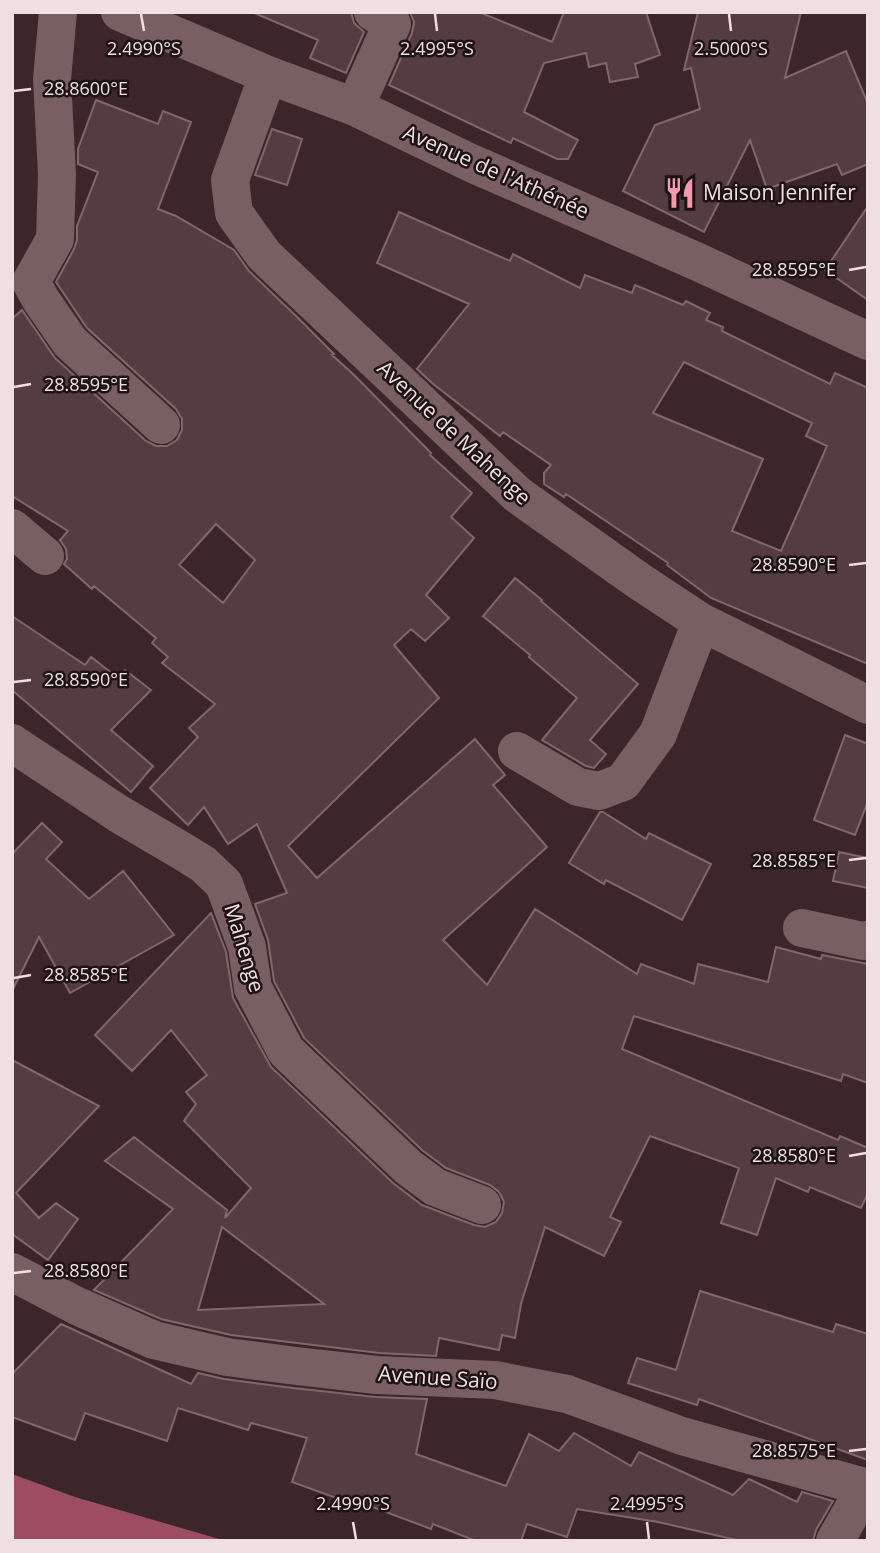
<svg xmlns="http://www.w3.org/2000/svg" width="880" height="1553" viewBox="0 0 880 1553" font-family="'Open Sans',sans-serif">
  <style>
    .water { fill: #9e4c5f }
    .building { fill: #553c40; stroke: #82666b; stroke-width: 2; fill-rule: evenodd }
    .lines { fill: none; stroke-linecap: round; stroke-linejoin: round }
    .minor { stroke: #795e62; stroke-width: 38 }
    .ticks { fill: none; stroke: #f0dfe2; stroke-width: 2.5 }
    .labels { text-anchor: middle; stroke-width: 5; stroke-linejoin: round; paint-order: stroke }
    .street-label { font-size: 21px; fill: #f0dfe2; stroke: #1d1214 }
    .poi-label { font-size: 21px; fill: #f0dfe2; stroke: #1d1214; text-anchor: start }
    .ticks-label { font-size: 18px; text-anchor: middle; fill: #f0dfe2; stroke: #1d1214; stroke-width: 5; stroke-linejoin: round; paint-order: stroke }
  </style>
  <rect width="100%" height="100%" fill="#3d262a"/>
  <path class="water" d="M 12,1474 L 75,1497 L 226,1541 L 12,1541 Z"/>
  <path class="building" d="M 252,12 L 351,12 L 354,23 L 364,32 L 346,73 L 310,58 L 318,40 Z
    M 410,12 L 479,12 L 552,42 L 564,12 L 646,12 L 660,55 L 635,64 L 638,77 L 610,82 L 606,63 L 589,67 L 586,53 L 544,63 L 524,112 L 578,140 L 568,159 L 557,159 L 513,138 L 511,143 L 389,85 L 412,33 L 414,22 Z
    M 698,12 L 801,12 L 785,78 L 846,51 L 868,104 L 868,164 L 842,175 L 837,164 L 767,189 L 750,140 L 704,232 L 623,191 L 655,125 L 700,109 L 691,68 L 684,70 Z
    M 96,100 L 158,124 L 163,111 L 191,122 L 158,209 L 176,216 L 234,250 L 249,271 L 295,315 L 334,354 L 332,355 L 353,374 L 431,453 L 430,455 L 472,493 L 451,517 L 474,538 L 426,595 L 449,618 L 425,641 L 411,629 L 394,645 L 439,698 L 288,846 L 317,878 L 475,739 L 505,775 L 493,785 L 547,847 L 443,940 L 487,985 L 535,909 L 637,974 L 641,964 L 694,984 L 698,964 L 768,982 L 776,947 L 821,959 L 822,955 L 868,964 L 868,1083 L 843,1074 L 841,1081 L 634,1016 L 622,1049 L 838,1140 L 840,1136 L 868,1148 L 868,1193 L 861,1208 L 810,1187 L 808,1192 L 776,1178 L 757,1235 L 721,1223 L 739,1168 L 650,1136 L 610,1217 L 621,1222 L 604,1256 L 545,1227 L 521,1304 L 515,1338 L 502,1335 L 499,1350 L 439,1338 L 436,1356 L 379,1353 L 231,1335 L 161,1319 L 94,1290 L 173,1209 L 105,1161 L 134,1137 L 227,1210 L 225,1218 L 251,1188 L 184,1121 L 196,1104 L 186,1092 L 207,1075 L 171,1030 L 132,1071 L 95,1035 L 211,913 L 226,952 L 233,998 L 271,1067 L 393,1183 L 422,1205 L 474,1225 L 485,1227 L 496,1222 L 502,1213 L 504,1202 L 499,1192 L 490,1185 L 446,1168 L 422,1150 L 304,1038 L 274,981 L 268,940 L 255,904 L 287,893 L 257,824 L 228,844 L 204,807 L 188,825 L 150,788 L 198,737 L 189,728 L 215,704 L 162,663 L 168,657 L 152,643 L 156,638 L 94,586 L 92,589 L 64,564 L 67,559 L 66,549 L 60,540 L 68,531 L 12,496 L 12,319 L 22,310 L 55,358 L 146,441 L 156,446 L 167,446 L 177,440 L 182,430 L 182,419 L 176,409 L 87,328 L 56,282 L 74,249 L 77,240 L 77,226 L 98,172 L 78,164 L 78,149 ZM 216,524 L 255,560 L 223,603 L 179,565 ZM 222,1227 L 324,1304 L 198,1310 Z
    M 272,129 L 302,139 L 287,185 L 255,175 Z
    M 868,206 L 868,300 L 825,270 Z
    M 399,212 L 510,261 L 513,254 L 580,288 L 585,275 L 632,293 L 635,285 L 683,305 L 686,301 L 710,313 L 706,320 L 723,327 L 722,331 L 830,384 L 835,373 L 868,388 L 868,664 L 711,598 L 667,565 L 668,563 L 566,494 L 564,497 L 544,484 L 544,473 L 551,465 L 503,432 L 500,436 L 432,383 L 417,369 L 469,304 L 377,263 ZM 684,362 L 812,423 L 806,436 L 827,446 L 781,551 L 732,531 L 763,459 L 653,413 Z
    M 515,578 L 542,600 L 541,601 L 638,684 L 590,740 L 606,754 L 594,768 L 586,766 L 542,740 L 577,698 L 529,657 L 530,655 L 483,616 Z
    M 12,616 L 85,665 L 91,657 L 118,678 L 125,670 L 151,690 L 111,730 L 153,766 L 131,792 L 12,690 Z
    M 845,735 L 868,744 L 868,801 L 855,835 L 814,820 Z
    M 600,812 L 603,812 L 646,839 L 649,833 L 711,864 L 682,920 L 606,880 L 604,884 L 569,863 Z
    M 42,823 L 62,842 L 46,859 L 89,899 L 123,871 L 174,935 L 70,993 L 39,937 L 12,991 L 12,854 Z
    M 839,852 L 868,858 L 868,888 L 833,881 Z
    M 12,1060 L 99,1106 L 16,1193 L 39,1218 L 56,1203 L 78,1219 L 48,1260 L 12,1234 Z
    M 700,1291 L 833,1332 L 836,1324 L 868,1334 L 868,1460 L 699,1399 L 697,1405 L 628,1383 L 637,1358 L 676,1370 Z
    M 61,1324 L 191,1384 L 198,1373 L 224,1379 L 293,1388 L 375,1397 L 427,1399 L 416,1454 L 506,1486 L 529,1434 L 559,1451 L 574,1433 L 631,1466 L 639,1452 L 733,1495 L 749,1479 L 797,1502 L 802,1492 L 833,1501 L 816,1530 L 813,1541 L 741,1541 L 658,1522 L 577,1509 L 567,1537 L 527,1524 L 521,1541 L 476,1541 L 433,1524 L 431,1529 L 362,1503 L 361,1507 L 292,1482 L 307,1438 L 251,1423 L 248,1430 L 178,1408 L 167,1441 L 85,1413 L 75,1440 L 12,1417 L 12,1374 Z"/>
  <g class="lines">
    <path class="minor" d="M 58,12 L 52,79 L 57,174 L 55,239 L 31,282 L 41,300 L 70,342 L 161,425
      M 120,12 L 268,75 L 355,107 L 471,163 L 698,262 L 868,341
      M 268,75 L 230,180 L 234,213 L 264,255 L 518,495 L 639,581 L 701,622 L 868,705
      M 355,107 L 392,24 L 373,12
      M 12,528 L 45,556
      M 12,743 L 119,814 L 182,851 L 203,864 L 224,884 L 247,947 L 253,988 L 286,1051 L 408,1167 L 435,1187 L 482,1205
      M 517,751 L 578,787 L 599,791 L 623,782 L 658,734 L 701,622
      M 802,928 L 863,941 L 868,940
      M 12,1272 L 77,1306 L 154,1340 L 227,1357 L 296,1366 L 377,1375 L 495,1380 L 567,1394 L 682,1436 L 868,1488
      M 835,1541 L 865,1488"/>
  </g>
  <path class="ticks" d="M 141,14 L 144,31M 435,14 L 437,31M 729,14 L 731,31M 14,91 L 31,89M 849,270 L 866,267M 14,387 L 31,384M 849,565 L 866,563M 14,682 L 31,680M 849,860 L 866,858M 14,978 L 31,975M 849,1156 L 866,1153M 14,1273 L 31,1271M 849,1451 L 866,1449M 353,1522 L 356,1539M 647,1522 L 649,1539"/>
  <defs>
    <symbol id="restaurant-bare" viewBox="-9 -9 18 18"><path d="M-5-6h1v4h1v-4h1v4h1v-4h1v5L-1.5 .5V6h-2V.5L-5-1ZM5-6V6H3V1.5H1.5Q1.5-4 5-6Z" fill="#f39aac" stroke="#1d1214" stroke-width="2.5" paint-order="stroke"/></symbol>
  </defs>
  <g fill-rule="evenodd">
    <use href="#restaurant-bare" x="658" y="171" width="44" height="44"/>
  </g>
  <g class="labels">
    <g class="street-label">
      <text transform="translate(496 172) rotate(24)" y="7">Avenue de l'Athénée</text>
      <text transform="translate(454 433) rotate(43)" y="7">Avenue de Mahenge</text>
      <text transform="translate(244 948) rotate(73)" y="7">Mahenge</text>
      <text transform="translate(438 1378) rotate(4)" y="7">Avenue Saïo</text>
    </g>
    <g class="poi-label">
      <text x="703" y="200">Maison Jennifer</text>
    </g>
  </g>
  <g class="ticks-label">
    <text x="144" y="55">2.4990°S</text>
    <text x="437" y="55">2.4995°S</text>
    <text x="731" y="55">2.5000°S</text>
    <text x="86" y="95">28.8600°E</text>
    <text x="794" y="276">28.8595°E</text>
    <text x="86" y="391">28.8595°E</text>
    <text x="794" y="571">28.8590°E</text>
    <text x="86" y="686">28.8590°E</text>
    <text x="794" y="867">28.8585°E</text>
    <text x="86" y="981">28.8585°E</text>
    <text x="794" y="1162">28.8580°E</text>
    <text x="86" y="1277">28.8580°E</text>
    <text x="794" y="1457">28.8575°E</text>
    <text x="353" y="1510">2.4990°S</text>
    <text x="647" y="1510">2.4995°S</text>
  </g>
  <rect width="880" height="1553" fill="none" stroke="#f0dfe2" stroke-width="28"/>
</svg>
